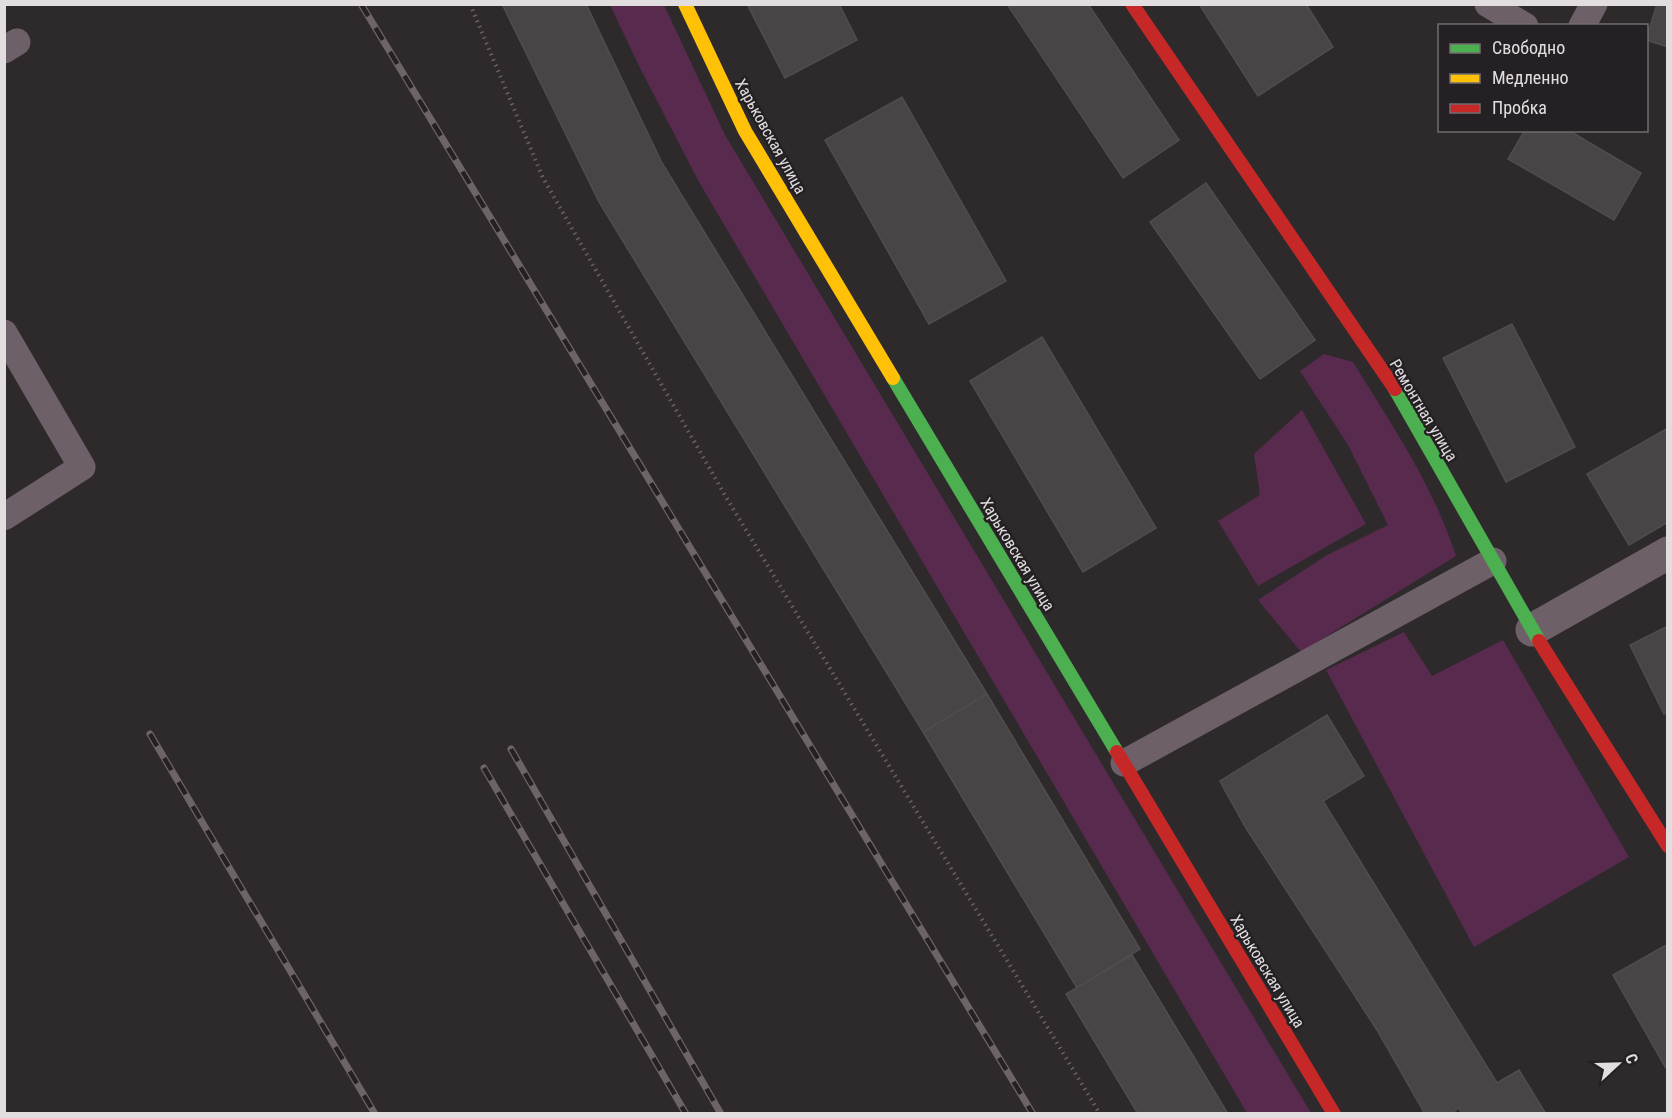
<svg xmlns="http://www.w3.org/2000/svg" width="1672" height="1118" viewBox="0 0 1672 1118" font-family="'Roboto Condensed',sans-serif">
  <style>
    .green { fill: #582a4d }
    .building { fill: #484547; stroke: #514d4f; stroke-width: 1.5 }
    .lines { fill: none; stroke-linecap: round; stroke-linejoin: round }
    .path { stroke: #696066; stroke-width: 4; stroke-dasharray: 1.5 4.5; stroke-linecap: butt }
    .lane { stroke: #6e6069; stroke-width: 27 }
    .street { stroke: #6e6069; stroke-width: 33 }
    .fast { stroke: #4caf50; stroke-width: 14 }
    .slow { stroke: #ffc107; stroke-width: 14 }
    .jam { stroke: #c62828; stroke-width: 14 }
    .rail-casing { stroke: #6d646a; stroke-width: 7 }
    .rail { stroke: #252023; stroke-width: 4.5; stroke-dasharray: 14; stroke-linecap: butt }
    .labels { text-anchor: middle; stroke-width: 5; stroke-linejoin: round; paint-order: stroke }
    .street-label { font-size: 16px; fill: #e2dee0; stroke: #252023 }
  </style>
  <rect width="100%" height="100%" fill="#2e2a2c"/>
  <path class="green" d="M 610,5 L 664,5 L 725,135 L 1311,1113 L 1247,1113 L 699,182 L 640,68 Z
    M 1324,354 L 1353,362 C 1392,425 1433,485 1456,556 L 1301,652 L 1258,600 L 1327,555 L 1388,525 L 1348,445 L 1300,371 Z
    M 1302,410 L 1366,524 L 1258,586 L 1218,521 L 1260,495 L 1254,454 Z
    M 1404,632 L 1432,676 L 1503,640 L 1629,857 L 1474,947 L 1326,670 Z"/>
  <path class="building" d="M 502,4 L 586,4 L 662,163 L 987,694 L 923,732 L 599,202 Z
    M 747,4 L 839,4 L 857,40 L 785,78 Z
    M 1007,4 L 1088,4 L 1179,140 L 1123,178 Z
    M 1199,4 L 1306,4 L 1333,47 L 1258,96 Z
    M 1657,4 L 1668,4 L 1668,47 L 1646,40 Z
    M 902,97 L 1006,281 L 929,324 L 825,140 Z
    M 1525,130 L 1568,130 L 1641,173 L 1614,220 L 1508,159 Z
    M 1206,183 L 1315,340 L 1260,379 L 1150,222 Z
    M 1512,324 L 1575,447 L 1506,482 L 1443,358 Z
    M 1042,337 L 1156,528 L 1083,572 L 970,381 Z
    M 1668,428 L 1668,522 L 1629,545 L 1587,474 Z
    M 1668,626 L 1668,712 L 1664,714 L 1630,645 Z
    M 987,694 L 1140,949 L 1077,988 L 923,732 Z
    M 1327,715 L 1364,776 L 1323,801 L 1497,1083 L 1519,1070 L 1546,1114 L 1462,1114 L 1459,1108 L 1450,1114 L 1425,1114 L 1377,1030 L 1246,828 L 1223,787 L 1220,781 Z
    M 1668,944 L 1668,1072 L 1613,975 Z
    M 1132,955 L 1192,1054 L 1228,1114 L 1138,1114 L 1066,994 Z"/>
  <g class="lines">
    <path class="path" d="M 470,4 L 543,178 L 726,497 L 1100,1114"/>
    <path class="lane" d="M 1488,4 L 1525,26
      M 1582,26 L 1594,4
      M 4,50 L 17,42
      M 4,333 L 82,467 L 4,517
      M 1124,763 L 1493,561"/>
    <path class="street" d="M 1532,630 L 1668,553"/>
    <path class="fast" d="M 893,378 L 1117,752
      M 1395,389 L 1539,641"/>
    <path class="slow" d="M 685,4 L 745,131 L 893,378"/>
    <path class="jam" d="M 1132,4 L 1395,389
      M 1539,641 L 1668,846
      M 1117,752 L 1334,1114"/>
    <defs>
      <path id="rail" d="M 361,4 L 1033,1114
        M 150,734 L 375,1114
        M 511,749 L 721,1114
        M 484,768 L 686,1114"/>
    </defs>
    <use href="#rail" class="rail-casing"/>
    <use href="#rail" class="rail"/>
  </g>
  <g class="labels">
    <g class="street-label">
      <text transform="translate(771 136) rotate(61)" y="6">Харьковская улица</text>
      <text transform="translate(1424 410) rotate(59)" y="6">Ремонтная улица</text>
      <text transform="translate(1018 554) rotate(59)" y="6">Харьковская улица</text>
      <text transform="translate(1268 971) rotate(59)" y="6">Харьковская улица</text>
    </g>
  </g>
  <rect width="1672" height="1118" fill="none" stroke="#e2dee0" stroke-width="12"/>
  <rect x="1438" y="24" width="210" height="108" fill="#252023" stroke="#716c6f" stroke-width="1.5"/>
  <rect x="1450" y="44" width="30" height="9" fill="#4caf50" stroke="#716c6f" stroke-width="1.5"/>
  <text x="1492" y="54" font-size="18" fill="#e2dee0">Свободно</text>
  <rect x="1450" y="74" width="30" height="9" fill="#ffc107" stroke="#716c6f" stroke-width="1.5"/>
  <text x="1492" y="84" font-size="18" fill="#e2dee0">Медленно</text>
  <rect x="1450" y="104" width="30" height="9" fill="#c62828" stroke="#716c6f" stroke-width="1.5"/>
  <text x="1492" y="114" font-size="18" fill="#e2dee0">Пробка</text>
  <g transform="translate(1618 1064) rotate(68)" stroke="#252023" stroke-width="4.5" paint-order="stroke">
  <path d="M0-4.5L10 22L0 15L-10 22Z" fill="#e2dee0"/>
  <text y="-9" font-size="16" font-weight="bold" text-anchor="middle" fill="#e2dee0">С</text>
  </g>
</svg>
